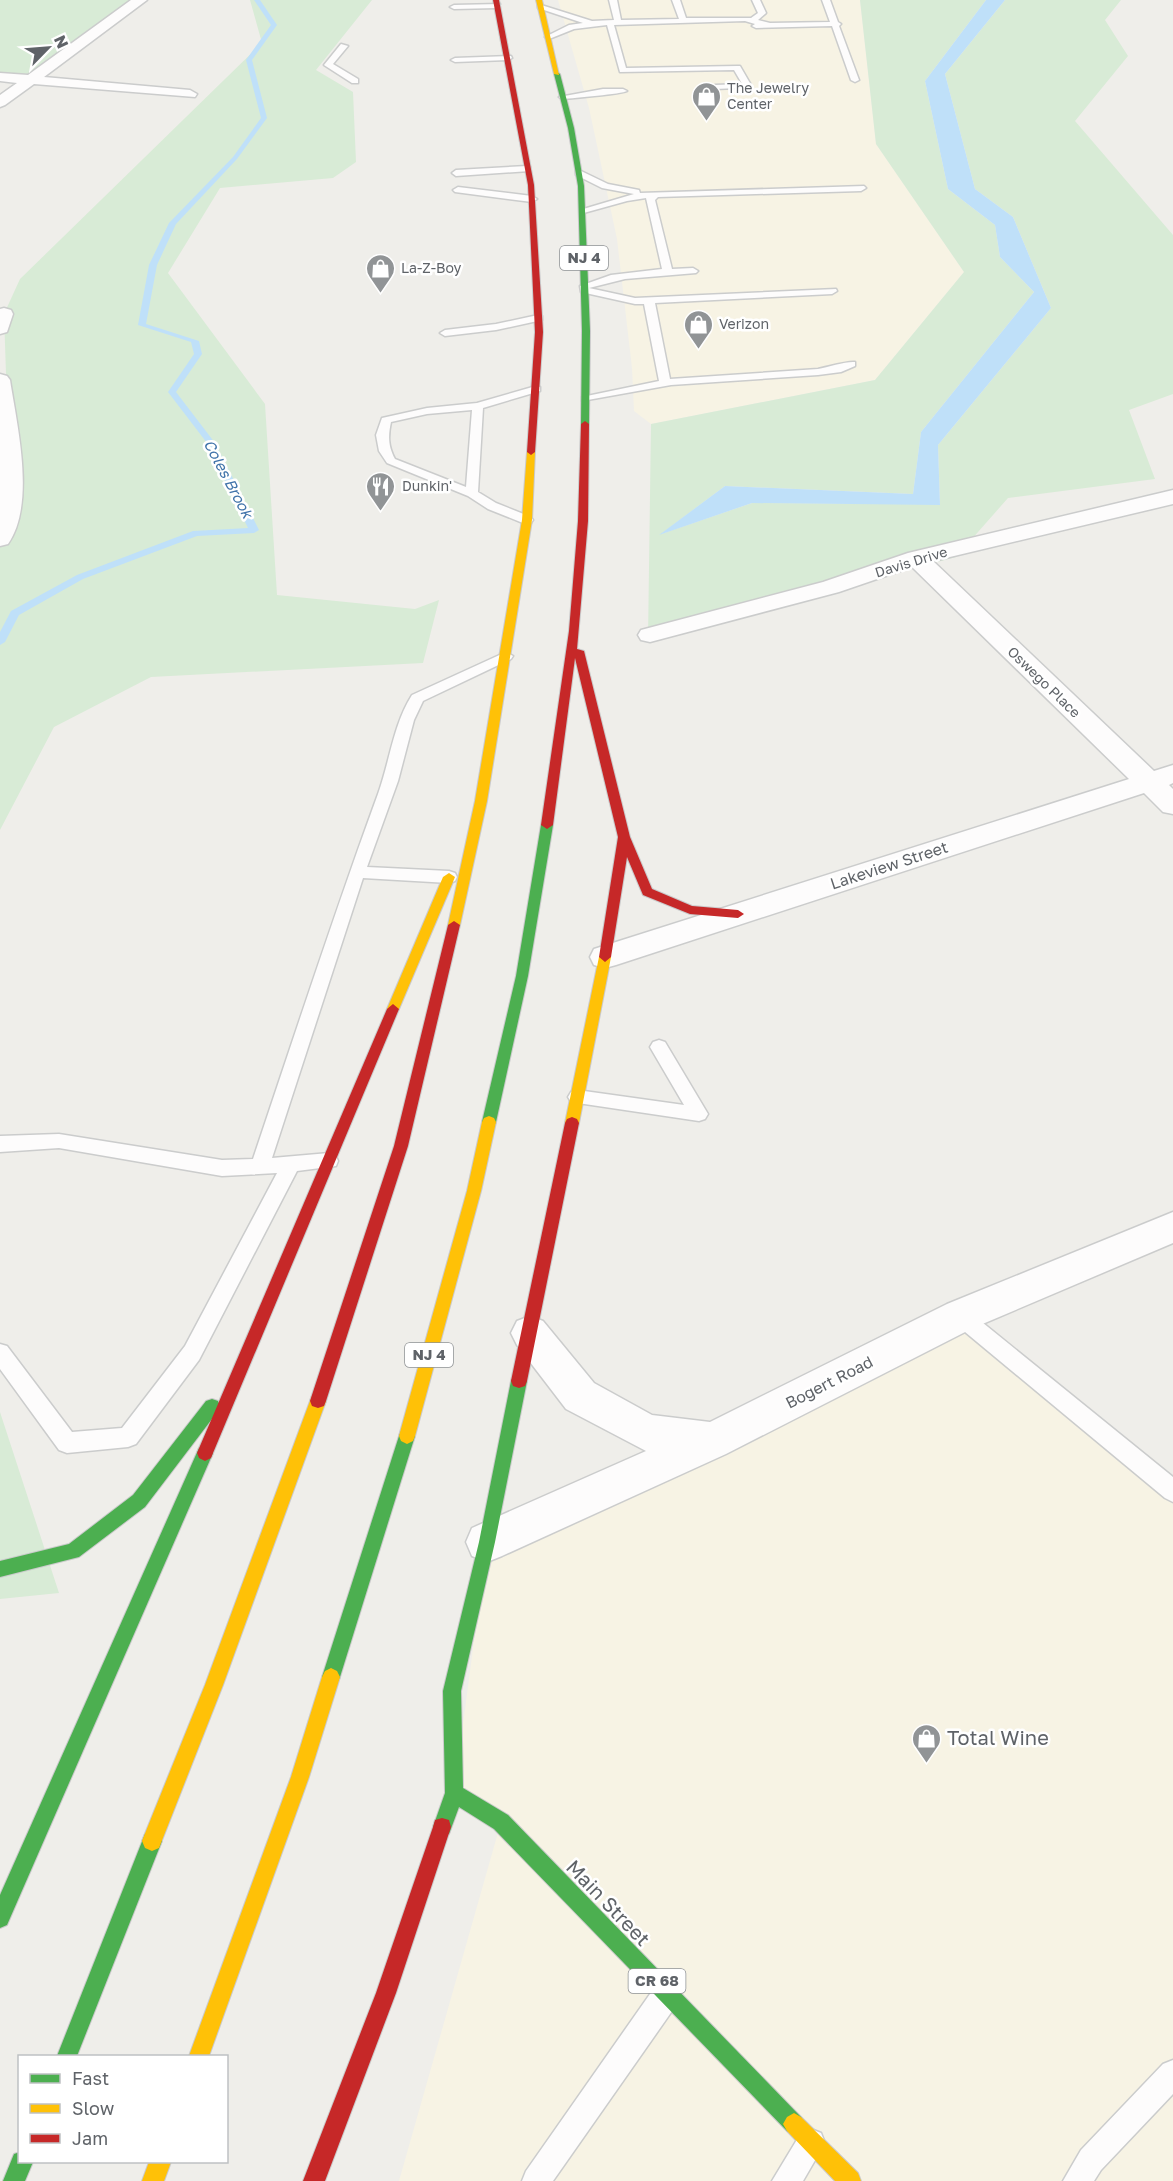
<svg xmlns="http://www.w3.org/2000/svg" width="1173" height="2181" viewBox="0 0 1173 2181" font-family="'Golos Text',sans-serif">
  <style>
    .commercial { fill: #f7f3e4 }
    .green { fill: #d8ebd6 }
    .water { fill: #bfe0f9 }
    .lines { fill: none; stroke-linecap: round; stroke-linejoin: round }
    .stream { fill: #bfe0f9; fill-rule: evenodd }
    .lane-casing { stroke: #cbcccc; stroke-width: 3 }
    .street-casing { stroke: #cbcccc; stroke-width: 3 }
    .fast-casing { stroke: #cacacb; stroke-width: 2 }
    .slow-casing { stroke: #cacacb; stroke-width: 2 }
    .jam-casing { stroke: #cacacb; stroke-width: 2 }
    .lane { fill: #fdfcfc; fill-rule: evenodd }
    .street { fill: #fdfcfc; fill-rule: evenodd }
    .fast { fill: #4caf50; fill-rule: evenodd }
    .slow { fill: #ffc107; fill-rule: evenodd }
    .jam { fill: #c62828; fill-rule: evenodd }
    .labels { text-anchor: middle; stroke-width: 5; stroke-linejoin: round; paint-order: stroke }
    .far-poi-label { font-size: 14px; fill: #5f6368; stroke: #fff; text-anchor: start }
    .far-street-label { font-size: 14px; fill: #5f6368; stroke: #fff }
    .shield { fill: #fff; stroke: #8f9295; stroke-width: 1.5 }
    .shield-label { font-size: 15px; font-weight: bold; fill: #5f6368 }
    .far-water-label { font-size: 15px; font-style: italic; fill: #4174aa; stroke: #fff }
    .street-label { font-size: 16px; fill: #5f6368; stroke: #fff }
    .near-poi-label { font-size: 20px; fill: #5f6368; stroke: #fff; text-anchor: start }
    .near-street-label { font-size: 20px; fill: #5f6368; stroke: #fff }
  </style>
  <rect width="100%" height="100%" fill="#efeeea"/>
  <path class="commercial" d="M 558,0 L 860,0 L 876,144 L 964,272 L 875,380 L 651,424 L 634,411 L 632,368 L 617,239 L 589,108 Z
    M 960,1316 L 1173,1491 L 1173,2181 L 399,2181 L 501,1822 L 454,1793 L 487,1542 Z"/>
  <path class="green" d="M 0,0 L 140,0 L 30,80 L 0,78 Z
    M 250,0 L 372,0 L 316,70 L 353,92 L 356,162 L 333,178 L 220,188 L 168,273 L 265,404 L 277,595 L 415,609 L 439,600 L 423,663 L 151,677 L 54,727 L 0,830 L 0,533 L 8,434 L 4,314 L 20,279 L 262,43 Z
    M 860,0 L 986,0 L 925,81 L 948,189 L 995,225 L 1000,257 L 1034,292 L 921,432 L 913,494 L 725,486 L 661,534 L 752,503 L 940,504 L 938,445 L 1051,308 L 1013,217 L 975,189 L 945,74 L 1005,0 L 1121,0 L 1105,20 L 1128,56 L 1075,121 L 1173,235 L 1173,394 L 1129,410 L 1155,479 L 1008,498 L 956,557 L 648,640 L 651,424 L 875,380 L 964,272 L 876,144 Z
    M 0,1412 L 59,1593 L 0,1599 Z"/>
  <path class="water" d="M 986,0 L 1005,0 L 945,74 L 975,189 L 1013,217 L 1051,308 L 938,445 L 940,505 L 752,503 L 659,535 L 725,486 L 913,494 L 921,432 L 1034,292 L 1000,257 L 995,225 L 948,189 L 925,81 Z"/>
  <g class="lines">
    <path class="stream" d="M 254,0 L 260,0 L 277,25 L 252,60 L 267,118 L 237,159 L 176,224 L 157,265 L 146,324 L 199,341 L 202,354 L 176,392 L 215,443 L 259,530 L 254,533 L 197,536 L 83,579 L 19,615 L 5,642 L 0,645 L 0,632 L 11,611 L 77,575 L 193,531 L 248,528 L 207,443 L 168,392 L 194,354 L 191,342 L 138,325 L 149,265 L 169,223 L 233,157 L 261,118 L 246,60 L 271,25 Z"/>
    <defs>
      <path id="lane" d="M 609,0 L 617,0 L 621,20 L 679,19 L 672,0 L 680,0 L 686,18 L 751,18 L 758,13 L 752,0 L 760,0 L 766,13 L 758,20 L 770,23 L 830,22 L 822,0 L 830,0 L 838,22 L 841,24 L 839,26 L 859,80 L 855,82 L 851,80 L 832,26 L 756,28 L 752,26 L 755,24 L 745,21 L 614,25 L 626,68 L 737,66 L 740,66 L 751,85 L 747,87 L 744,87 L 734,70 L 620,72 L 607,25 L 574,29 L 549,39 L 545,37 L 569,25 L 583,23 L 538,8 L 538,4 L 592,21 L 614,20 Z
        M 500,4 L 497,8 L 454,9 L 450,7 L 454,5 Z
        M 341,44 L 348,46 L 333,64 L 358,79 L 358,83 L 352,83 L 324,65 Z
        M 511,56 L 512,58 L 508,60 L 455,62 L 451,60 L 455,58 Z
        M 741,84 L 741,88 L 738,88 L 715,89 L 711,87 L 715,85 Z
        M 603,89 L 623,89 L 627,91 C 622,94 574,98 563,99 L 559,97 Z
        M 527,166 L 530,167 L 530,171 L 456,176 L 452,173 L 456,170 Z
        M 579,170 L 608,184 L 639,190 L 640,193 L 864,186 L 866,188 L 861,191 L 658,197 L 655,200 L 672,269 L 693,268 L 698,271 L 696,273 L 625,279 L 589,288 L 635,298 L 836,289 L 837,291 L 832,294 L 655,303 L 670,379 L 818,369 C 828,367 847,361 855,362 L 855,366 L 841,372 L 818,375 L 671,385 L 582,401 L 582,397 L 659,381 L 644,304 L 635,304 L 581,292 L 580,286 L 611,275 L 662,269 L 646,198 L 627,201 L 580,214 L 580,210 L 634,194 L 602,188 L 576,175 L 576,171 Z
        M 458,187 L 532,196 L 537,199 L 532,202 L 455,192 L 453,190 Z
        M 538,315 L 542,316 L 542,320 L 496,330 L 445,336 L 440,333 L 445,330 L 496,324 Z
        M 536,386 L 540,387 L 540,391 L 483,408 L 478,492 L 496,503 L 531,517 L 533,520 L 531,523 L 523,523 L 488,509 L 468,496 L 387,463 L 379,451 L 376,435 L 382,418 L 427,408 L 477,403 ZM 472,410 L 466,487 L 395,459 C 388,446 388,436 391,422 L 427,414 Z
        M 506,652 L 513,656 L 511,659 L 423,701 L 414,720 L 398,781 L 367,867 L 449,871 L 455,873 L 457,877 L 455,881 L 449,883 L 363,878 L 272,1158 L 329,1153 L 336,1156 L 338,1161 L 336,1166 L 297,1171 L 199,1360 L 136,1444 L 128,1447 L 67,1453 L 59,1450 L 0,1369 L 0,1344 L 7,1346 L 72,1432 L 122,1428 L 185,1346 L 277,1173 L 222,1176 L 59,1148 L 0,1152 L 0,1136 L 59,1134 L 222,1160 L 253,1159 C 294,1037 334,914 378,794 C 390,761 393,725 412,695 Z
        M 659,1040 L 665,1042 L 705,1109 L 708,1114 L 705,1119 L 699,1121 L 571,1102 L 568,1097 L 571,1092 L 577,1090 L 684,1105 L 650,1047 L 653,1042 Z
        M 960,1307 L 967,1310 L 1173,1477 L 1173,1502 L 1165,1498 L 953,1322 L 950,1316 L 953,1310 Z
        M 667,1981 L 677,1984 L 680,1994 L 677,2004 L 553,2181 L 522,2181 L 526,2171 L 657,1984 Z
        M 1173,2060 L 1173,2094 L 1101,2170 L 1094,2181 L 1063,2181 L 1081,2150 L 1163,2064 Z
        M 811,2129 L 821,2133 L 825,2143 L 803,2181 L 772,2181 L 801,2133 Z"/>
      <path id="street" d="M 131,0 L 147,0 L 44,77 L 190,90 L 197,94 L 195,97 L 34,84 L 5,105 L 0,107 L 0,95 L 17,83 L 0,81 L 0,73 L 28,75 Z
        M 4,308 L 11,310 L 13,314 L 7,332 L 0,334 L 0,309 Z
        M 0,374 L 7,376 L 10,380 C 17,425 36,504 8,544 L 0,546 Z
        M 1173,490 L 1173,504 L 933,561 L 1154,771 L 1173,765 L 1173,783 L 1169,785 L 1173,789 L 1173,814 L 1163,812 L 1144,793 L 616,965 L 605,968 L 594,965 L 590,957 L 594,949 L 1129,779 L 912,567 L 839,592 L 650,642 L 641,640 L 638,635 L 641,630 L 823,582 L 908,553 Z
        M 1173,1212 L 1173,1243 L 973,1328 L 726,1454 L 502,1556 L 487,1562 L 472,1556 L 466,1542 L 472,1528 L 646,1451 L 566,1409 L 517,1345 L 511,1333 L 517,1321 L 530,1316 L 543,1321 L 594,1383 L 652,1415 L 710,1422 L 947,1304 Z"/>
      <path id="fast" d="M 557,72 L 560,74 L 574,128 L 584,186 L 590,331 L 589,424 L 585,427 L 581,424 L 582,331 L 578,186 L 568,128 L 554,74 Z
        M 547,821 L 553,825 L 528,976 L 496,1122 L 494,1126 L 484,1126 L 482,1122 L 516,976 L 541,825 Z
        M 519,1374 L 525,1376 L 527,1381 L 495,1542 L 461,1691 L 463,1788 L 508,1815 L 801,2117 L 805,2124 L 801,2131 L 794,2135 L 787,2131 L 494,1829 L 459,1807 L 449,1834 L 442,1836 L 435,1834 L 433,1827 L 445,1793 L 443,1691 L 479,1542 L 511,1381 L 513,1376 Z
        M 212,1399 L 218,1401 L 220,1406 L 218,1411 L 145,1507 L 79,1557 L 0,1577 L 0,1561 L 69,1544 L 133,1495 L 206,1401 Z
        M 407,1428 L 413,1431 L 415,1436 L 340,1677 L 337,1683 L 331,1686 L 325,1683 L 322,1677 L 399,1436 L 401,1431 Z
        M 205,1445 L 211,1448 L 213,1453 L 7,1925 L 0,1928 L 0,1895 L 199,1448 Z
        M 152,1831 L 159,1834 L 162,1841 L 77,2056 L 57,2056 L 145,1834 Z
        M 20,2152 L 20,2162 L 33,2162 L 25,2181 L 3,2181 L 14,2154 Z"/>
      <path id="slow" d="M 536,0 L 542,0 L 559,75 L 554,74 Z
        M 531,449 L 535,452 L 532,520 L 487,801 L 460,925 L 454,929 L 448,925 L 475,801 L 522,520 L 527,452 Z
        M 449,873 L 455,877 L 399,1009 L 393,1014 L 388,1012 L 387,1009 L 443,877 Z
        M 605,952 L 611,957 L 579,1123 L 577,1127 L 567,1127 L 565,1123 L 599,957 Z
        M 489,1116 L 494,1118 L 496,1122 L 481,1191 L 415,1436 L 413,1441 L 407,1444 L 401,1441 L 399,1436 L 467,1191 L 482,1122 L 484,1118 Z
        M 318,1394 L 324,1396 L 326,1401 L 223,1685 L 159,1848 L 152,1851 L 145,1848 L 142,1841 L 205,1685 L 310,1401 L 312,1396 Z
        M 331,1668 L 337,1671 L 340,1677 L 309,1777 L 209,2056 L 189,2056 L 291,1777 L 322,1677 L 325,1671 Z
        M 794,2113 L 801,2117 L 858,2173 L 861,2181 L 835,2181 L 787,2131 L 783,2124 L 787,2117 Z
        M 149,2162 L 171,2162 L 164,2181 L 142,2181 Z"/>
      <path id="jam" d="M 493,0 L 499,0 L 534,185 L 543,332 L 535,452 L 531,455 L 527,452 L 535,332 L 528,185 Z
        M 585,421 L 589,424 L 588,521 L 577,649 L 584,651 L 630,837 L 652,889 L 692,906 L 738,910 L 744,914 L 738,918 L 690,914 L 643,895 L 627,857 L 611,957 L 605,962 L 599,957 L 618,837 L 575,658 L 553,825 L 547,829 L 541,825 L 569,631 L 578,521 L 581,424 Z
        M 454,921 L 460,925 L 408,1146 L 326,1401 L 324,1406 L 318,1408 L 312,1406 L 310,1401 L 394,1146 L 448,925 Z
        M 393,1004 L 399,1009 L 213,1453 L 211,1458 L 205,1461 L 199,1458 L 197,1453 L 387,1009 Z
        M 572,1117 L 577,1119 L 579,1123 L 527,1381 L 525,1386 L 519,1388 L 513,1386 L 511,1381 L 565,1123 L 567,1119 Z
        M 442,1818 L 449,1820 L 451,1827 L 396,1993 L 325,2181 L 303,2181 L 376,1993 L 433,1827 L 435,1820 Z"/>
    </defs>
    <use href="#lane" class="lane-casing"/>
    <use href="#street" class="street-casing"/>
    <use href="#fast" class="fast-casing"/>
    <use href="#slow" class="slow-casing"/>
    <use href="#jam" class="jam-casing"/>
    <use href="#lane" class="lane"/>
    <use href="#street" class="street"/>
    <use href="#fast" class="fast"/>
    <use href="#slow" class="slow"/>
    <use href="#jam" class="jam"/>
  </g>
  <defs>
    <symbol id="shop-pin" viewBox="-11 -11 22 30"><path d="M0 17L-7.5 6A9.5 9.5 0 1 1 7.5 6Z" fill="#919496" stroke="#fff"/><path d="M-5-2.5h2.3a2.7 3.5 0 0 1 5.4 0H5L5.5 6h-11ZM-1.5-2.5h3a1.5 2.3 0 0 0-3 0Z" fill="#fff"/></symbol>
    <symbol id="restaurant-pin" viewBox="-11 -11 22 30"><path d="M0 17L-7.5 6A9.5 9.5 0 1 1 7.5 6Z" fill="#919496" stroke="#fff"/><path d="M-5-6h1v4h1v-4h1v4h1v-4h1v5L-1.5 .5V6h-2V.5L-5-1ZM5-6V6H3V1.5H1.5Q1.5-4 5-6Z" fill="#fff"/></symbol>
  </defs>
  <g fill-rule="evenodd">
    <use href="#shop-pin" x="690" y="80" width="33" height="45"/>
    <use href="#shop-pin" x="364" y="252" width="33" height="45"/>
    <use href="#shop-pin" x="682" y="308" width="33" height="45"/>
    <use href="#restaurant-pin" x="364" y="470" width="33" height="45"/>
    <use href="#shop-pin" x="910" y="1722" width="33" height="45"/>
  </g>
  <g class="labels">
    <g class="far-poi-label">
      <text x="727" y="93">The Jewelry<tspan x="727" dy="16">Center</tspan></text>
      <text x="401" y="273">La-Z-Boy</text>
      <text x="719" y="329">Verizon</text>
      <text x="402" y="491">Dunkin'</text>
    </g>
    <g class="far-street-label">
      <text transform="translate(911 562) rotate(-17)" y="5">Davis Drive</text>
      <text transform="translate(1044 682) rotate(44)" y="5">Oswego Place</text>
    </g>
    <g class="shield">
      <rect x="560" y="246" width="48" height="24" rx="4.5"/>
      <rect x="405" y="1343" width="48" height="24" rx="4.5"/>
      <rect x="628.5" y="1969" width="57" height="24" rx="4.5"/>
    </g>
    <g class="shield-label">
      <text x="584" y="263">NJ 4</text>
      <text x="429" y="1360">NJ 4</text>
      <text x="657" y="1986">CR 68</text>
    </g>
    <g class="far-water-label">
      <text transform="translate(228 479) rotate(62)" y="5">Coles Brook</text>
    </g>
    <g class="street-label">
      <text transform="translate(889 865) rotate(-18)" y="6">Lakeview Street</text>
      <text transform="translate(829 1382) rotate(-27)" y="6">Bogert Road</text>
    </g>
    <g class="near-poi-label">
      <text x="947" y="1745">Total Wine</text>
    </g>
    <g class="near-street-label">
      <text transform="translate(608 1903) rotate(46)" y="7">Main Street</text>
    </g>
  </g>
  <rect x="18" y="2055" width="210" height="108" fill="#ffffff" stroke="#bfc1c3" stroke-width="1.5"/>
  <rect x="30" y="2074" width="30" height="9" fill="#4caf50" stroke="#bfc1c3" stroke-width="1.5"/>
  <text x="72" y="2085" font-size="18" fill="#5f6368">Fast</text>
  <rect x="30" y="2104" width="30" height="9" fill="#ffc107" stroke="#bfc1c3" stroke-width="1.5"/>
  <text x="72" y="2115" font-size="18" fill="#5f6368">Slow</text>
  <rect x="30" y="2134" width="30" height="9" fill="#c62828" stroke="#bfc1c3" stroke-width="1.5"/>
  <text x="72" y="2145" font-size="18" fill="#5f6368">Jam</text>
  <g transform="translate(48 48) rotate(65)" stroke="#ffffff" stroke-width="4.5" paint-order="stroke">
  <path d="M0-4.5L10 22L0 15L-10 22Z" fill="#5f6368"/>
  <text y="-9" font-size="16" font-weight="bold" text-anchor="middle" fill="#5f6368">N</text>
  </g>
</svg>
